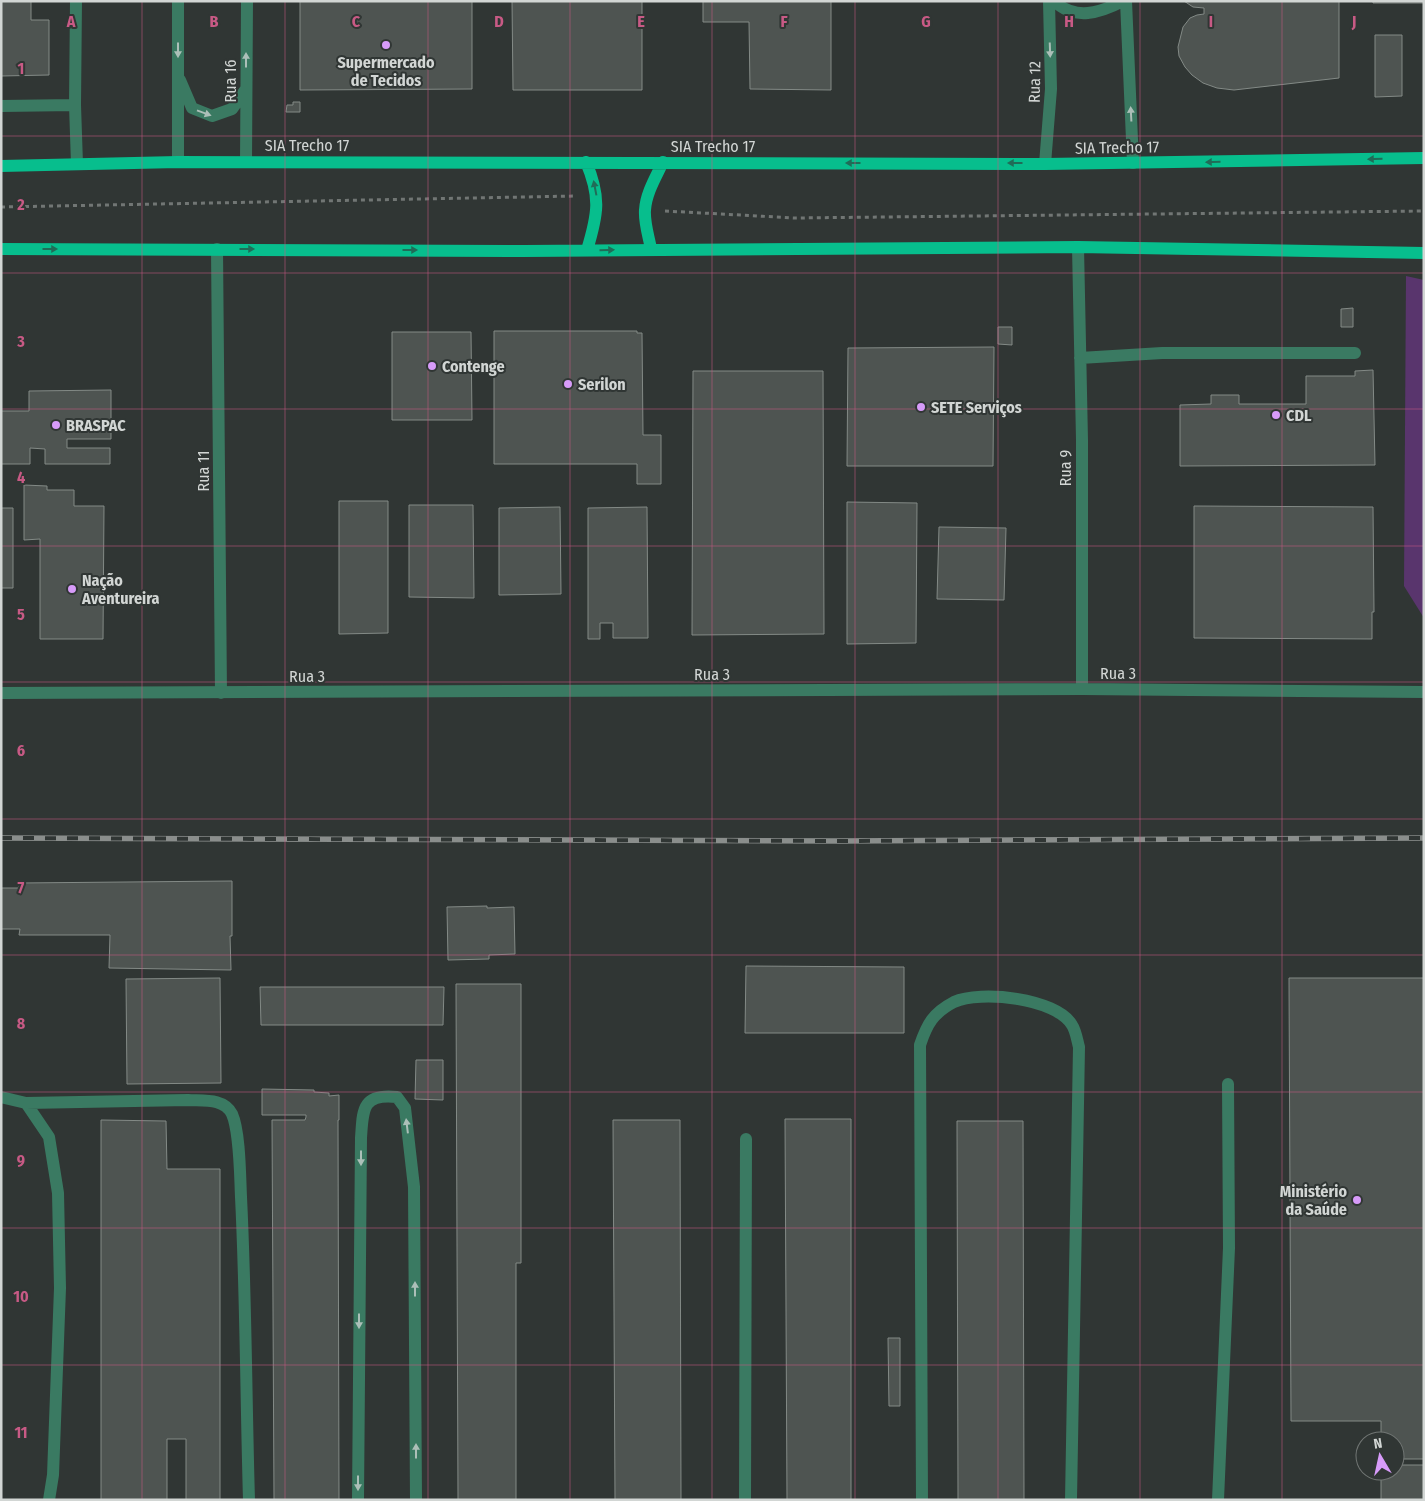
<svg xmlns="http://www.w3.org/2000/svg" width="1425" height="1501" viewBox="0 0 1425 1501" font-family="'Fira Sans Condensed',sans-serif">
  <style>
    .green { fill: #59356d }
    .building { fill: #4e5451; stroke: #838a86 }
    .lines { fill: none; stroke-linecap: round; stroke-linejoin: round }
    .path { stroke: #717674; stroke-width: 3; stroke-dasharray: 4 4; stroke-linecap: butt }
    .minor { stroke: #3a7a62; stroke-width: 12 }
    .major { stroke: #07be8d; stroke-width: 12 }
    .rail-casing { stroke: #8a8e8c; stroke-width: 5.5 }
    .rail { stroke: #303634; stroke-width: 4; stroke-dasharray: 11; stroke-linecap: butt }
    .oneway { fill: #acbfb8 }
    .oneway2 { fill: #206c58 }
    .grid { fill: none; stroke: #c85a85; stroke-width: 1; stroke-opacity: 0.55 }
    .poi-dot { fill: #d79bf9; stroke: #303634; stroke-width: 2 }
    .labels { text-anchor: middle; stroke-width: 4; stroke-linejoin: round; paint-order: stroke }
    .poi-label { font-size: 16px; font-weight: bold; fill: #d2d6d4; stroke: #303634; text-anchor: start }
    .street-label { font-size: 16px; fill: #d2d6d4; stroke: #303634 }
    .grid-label { font-size: 16px; text-anchor: middle; font-weight: bold; fill: #c85a85; stroke: #303634; stroke-width: 4; stroke-linejoin: round; paint-order: stroke }
  </style>
  <rect width="100%" height="100%" fill="#303634"/>
  <path class="green" d="M 1406,276 L 1424,280 L 1424,618 L 1404,586 Z"/>
  <path class="building" d="M 1,1 L 31,1 L 31,20 L 49,20 L 49,75 L 1,76 Z
    M 300,1 L 472,1 L 472,89 L 300,90 Z
    M 512,1 L 642,1 L 642,90 L 513,90 Z
    M 703,1 L 831,1 L 831,90 L 750,89 L 749,22 L 703,22 Z
    M 1184,1 L 1339,1 L 1339,78 L 1234,90 L 1217,88 L 1203,83 L 1192,75 L 1185,67 L 1179,56 L 1178,47 L 1183,27 L 1190,18 L 1197,15 L 1204,14 L 1204,8 L 1193,7 Z
    M 1373,1 L 1424,1 L 1424,3 L 1373,3 Z
    M 1375,35 L 1402,35 L 1402,96 L 1375,97 Z
    M 293,102 L 300,102 L 300,112 L 286,112 L 287,105 L 293,105 Z
    M 1353,308 L 1353,327 L 1341,327 L 1341,309 Z
    M 998,327 L 1012,327 L 1012,345 L 998,344 Z
    M 494,331 L 637,331 L 637,333 L 642,333 L 643,435 L 661,435 L 661,484 L 637,484 L 637,464 L 494,464 Z
    M 392,332 L 471,332 L 472,420 L 392,420 Z
    M 994,347 L 993,466 L 847,466 L 848,348 Z
    M 1373,370 L 1375,465 L 1180,466 L 1180,405 L 1211,404 L 1211,395 L 1239,395 L 1239,404 L 1306,404 L 1306,376 L 1355,376 L 1355,371 Z
    M 693,371 L 823,371 L 824,634 L 692,635 Z
    M 111,390 L 111,439 L 67,439 L 67,448 L 110,448 L 110,464 L 45,464 L 45,449 L 30,448 L 30,464 L 1,464 L 1,411 L 29,411 L 29,391 Z
    M 24,485 L 47,486 L 47,490 L 74,490 L 74,506 L 104,506 L 103,639 L 40,639 L 40,539 L 24,540 Z
    M 339,501 L 388,501 L 388,633 L 339,634 Z
    M 847,502 L 917,503 L 916,643 L 847,644 Z
    M 409,505 L 473,505 L 474,598 L 409,597 Z
    M 1194,506 L 1373,507 L 1374,612 L 1372,612 L 1372,639 L 1194,638 Z
    M 560,507 L 561,594 L 499,595 L 499,508 Z
    M 647,507 L 648,638 L 613,638 L 613,623 L 600,623 L 600,639 L 588,639 L 588,508 Z
    M 1,508 L 13,508 L 13,588 L 1,588 Z
    M 939,527 L 1006,528 L 1004,600 L 937,599 Z
    M 232,881 L 232,936 L 230,936 L 231,970 L 109,968 L 110,935 L 19,935 L 20,929 L 1,929 L 1,888 L 19,888 L 19,883 Z
    M 487,906 L 487,908 L 514,907 L 515,954 L 489,955 L 489,959 L 448,960 L 447,907 Z
    M 746,966 L 904,967 L 904,1033 L 745,1033 Z
    M 220,978 L 221,1083 L 127,1084 L 126,979 Z
    M 1289,978 L 1424,978 L 1424,1459 L 1395,1459 L 1395,1441 L 1381,1441 L 1381,1421 L 1291,1421 Z
    M 456,984 L 521,984 L 521,1263 L 516,1263 L 516,1500 L 458,1500 Z
    M 260,987 L 444,987 L 443,1025 L 261,1025 Z
    M 416,1060 L 443,1060 L 443,1100 L 415,1099 Z
    M 262,1089 L 314,1090 L 314,1092 L 329,1093 L 329,1096 L 339,1095 L 339,1120 L 338,1120 L 339,1500 L 274,1500 L 272,1120 L 305,1120 L 306,1117 L 306,1115 L 262,1115 Z
    M 785,1119 L 851,1119 L 851,1500 L 787,1500 Z
    M 101,1120 L 166,1121 L 167,1169 L 220,1169 L 220,1500 L 186,1500 L 186,1439 L 167,1439 L 167,1500 L 101,1500 Z
    M 613,1120 L 680,1120 L 681,1500 L 615,1500 Z
    M 957,1121 L 1023,1121 L 1024,1500 L 958,1500 Z
    M 888,1338 L 900,1338 L 900,1406 L 889,1406 Z
    M 1395,1465 L 1424,1465 L 1424,1500 L 1381,1500 L 1381,1471 L 1395,1471 Z"/>
  <g class="lines">
    <path class="path" d="M 1,207 L 576,196
      M 665,211 L 795,218 L 1424,211"/>
    <path class="minor" d="M 76,1 L 75,105 L 77,164
      M 178,1 L 178,162
      M 1054,1 C 1075,21 1100,13 1123,1
      M 1126,1 L 1133,163
      M 180,80 L 192,108 L 212,116 L 232,109 L 246,89
      M 1,106 L 75,105
      M 246,162 L 247,1
      M 1045,164 L 1051,89 L 1049,1
      M 1078,247 L 1082,440 L 1082,689
      M 217,249 L 221,693
      M 1080,358 L 1162,353 L 1355,353
      M 1,693 L 1082,689 L 1424,692
      M 1,1097 L 26,1103 L 49,1137 L 58,1193 L 60,1288 L 53,1475 L 49,1500
      M 26,1103 L 188,1100 C 203,1101 224,1098 232,1114 C 240,1132 240,1176 241,1197 C 246,1298 246,1399 249,1500
      M 358,1500 L 361,1138 C 363,1111 361,1093 397,1097 L 405,1108 L 414,1187 L 416,1500
      M 745,1500 L 746,1139
      M 922,1500 L 920,1045 C 927,1024 933,1013 954,1002 C 980,990 1056,998 1072,1025 C 1076,1031 1077,1040 1079,1047 L 1071,1500
      M 1218,1500 L 1229,1248 L 1228,1084"/>
    <path class="major" d="M 586,162 C 601,197 598,214 587,250
      M 1,166 L 178,162 L 1045,164 L 1424,158
      M 1,249 L 524,251 L 1078,247 L 1424,253
      M 651,249 C 649,237 644,223 645,210 C 646,193 656,177 663,162"/>
    <defs>
      <path id="rail" d="M 1,838 L 840,841 L 1424,838"/>
    </defs>
    <use href="#rail" class="rail-casing"/>
    <use href="#rail" class="rail"/>
  </g>
  <defs><path id="oneway-solid" d="M-6-.8H1V-3.2L6.5 0L1 3.2V.8H-6Z" transform="scale(1.25)"/></defs>
  <g class="oneway">
    <use href="#oneway-solid" transform="translate(178 50) rotate(90)"/>
    <use href="#oneway-solid" transform="translate(1050 50) rotate(88)"/>
    <use href="#oneway-solid" transform="translate(246 60) rotate(-90)"/>
    <use href="#oneway-solid" transform="translate(204 113) rotate(20)"/>
    <use href="#oneway-solid" transform="translate(1131 114) rotate(-93)"/>
    <use href="#oneway-solid" transform="translate(407 1126) rotate(-97)"/>
    <use href="#oneway-solid" transform="translate(361 1158) rotate(90)"/>
    <use href="#oneway-solid" transform="translate(415 1289) rotate(-90)"/>
    <use href="#oneway-solid" transform="translate(359 1321) rotate(90)"/>
    <use href="#oneway-solid" transform="translate(416 1451) rotate(-90)"/>
    <use href="#oneway-solid" transform="translate(358 1483) rotate(90)"/>
  </g>
  <g class="oneway2">
    <use href="#oneway-solid" transform="translate(1375 159) rotate(179)"/>
    <use href="#oneway-solid" transform="translate(1213 162) rotate(179)"/>
    <use href="#oneway-solid" transform="translate(853 163) rotate(-180)"/>
    <use href="#oneway-solid" transform="translate(1015 163) rotate(-180)"/>
    <use href="#oneway-solid" transform="translate(595 188) rotate(-101)"/>
    <use href="#oneway-solid" transform="translate(50 249)"/>
    <use href="#oneway-solid" transform="translate(247 249)"/>
    <use href="#oneway-solid" transform="translate(410 250)"/>
    <use href="#oneway-solid" transform="translate(607 250) rotate(-1)"/>
  </g>
  <path class="grid" d="M 142,1 L 142,1500M 285,1 L 285,1500M 428,1 L 428,1500M 570,1 L 570,1500M 712,1 L 712,1500M 855,1 L 855,1500M 998,1 L 998,1500M 1140,1 L 1140,1500M 1282,1 L 1282,1500M 1,136 L 1424,136M 1,273 L 1424,273M 1,409 L 1424,409M 1,546 L 1424,546M 1,682 L 1424,682M 1,819 L 1424,819M 1,955 L 1424,955M 1,1092 L 1424,1092M 1,1228 L 1424,1228M 1,1365 L 1424,1365"/>
  <g class="poi-dot">
    <circle cx="386" cy="45" r="5"/>
    <circle cx="432" cy="366" r="5"/>
    <circle cx="568" cy="384" r="5"/>
    <circle cx="921" cy="407" r="5"/>
    <circle cx="1276" cy="415" r="5"/>
    <circle cx="56" cy="425" r="5"/>
    <circle cx="72" cy="589" r="5"/>
    <circle cx="1357" cy="1200" r="5"/>
  </g>
  <g class="labels">
    <g class="poi-label">
      <text x="386" y="68" text-anchor="middle">Supermercado<tspan x="386" dy="18">de Tecidos</tspan></text>
      <text x="442" y="372">Contenge</text>
      <text x="578" y="390">Serilon</text>
      <text x="931" y="413">SETE Serviços</text>
      <text x="1286" y="421">CDL</text>
      <text x="66" y="431">BRASPAC</text>
      <text x="82" y="586">Nação<tspan x="82" dy="18">Aventureira</tspan></text>
      <text x="1347" y="1197" text-anchor="end">Ministério<tspan x="1347" dy="18">da Saúde</tspan></text>
    </g>
    <g class="street-label">
      <text transform="translate(230 81) rotate(-90)" y="6">Rua 16</text>
      <text transform="translate(1034 82) rotate(-89)" y="6">Rua 12</text>
      <text x="307" y="151">SIA Trecho 17</text>
      <text x="713" y="152">SIA Trecho 17</text>
      <text transform="translate(1117 147) rotate(-1)" y="6">SIA Trecho 17</text>
      <text transform="translate(1065 468) rotate(-90)" y="6">Rua 9</text>
      <text transform="translate(203 471) rotate(-90)" y="6">Rua 11</text>
      <text x="1118" y="679">Rua 3</text>
      <text x="712" y="680">Rua 3</text>
      <text x="307" y="682">Rua 3</text>
    </g>
  </g>
  <g class="grid-label">
    <text x="71" y="27">A</text>
    <text x="214" y="27">B</text>
    <text x="356" y="27">C</text>
    <text x="499" y="27">D</text>
    <text x="641" y="27">E</text>
    <text x="784" y="27">F</text>
    <text x="926" y="27">G</text>
    <text x="1069" y="27">H</text>
    <text x="1211" y="27">I</text>
    <text x="1354" y="27">J</text>
    <text x="21" y="74">1</text>
    <text x="21" y="210">2</text>
    <text x="21" y="347">3</text>
    <text x="21" y="483">4</text>
    <text x="21" y="620">5</text>
    <text x="21" y="756">6</text>
    <text x="21" y="893">7</text>
    <text x="21" y="1029">8</text>
    <text x="21" y="1166">9</text>
    <text x="21" y="1302">10</text>
    <text x="21" y="1438">11</text>
  </g>
  <rect width="1425" height="1501" fill="none" stroke="#d2d6d4" stroke-width="5"/>
  <g transform="translate(1380 1456) rotate(351)"><circle r="24" fill="#303634" stroke="#717674"/>
  <path d="M0-4L9 19L0 12L-9 19Z" fill="#d79bf9"/>
  <text y="-8" font-size="14" font-weight="bold" text-anchor="middle" fill="#d2d6d4">N</text>
  </g>
</svg>
